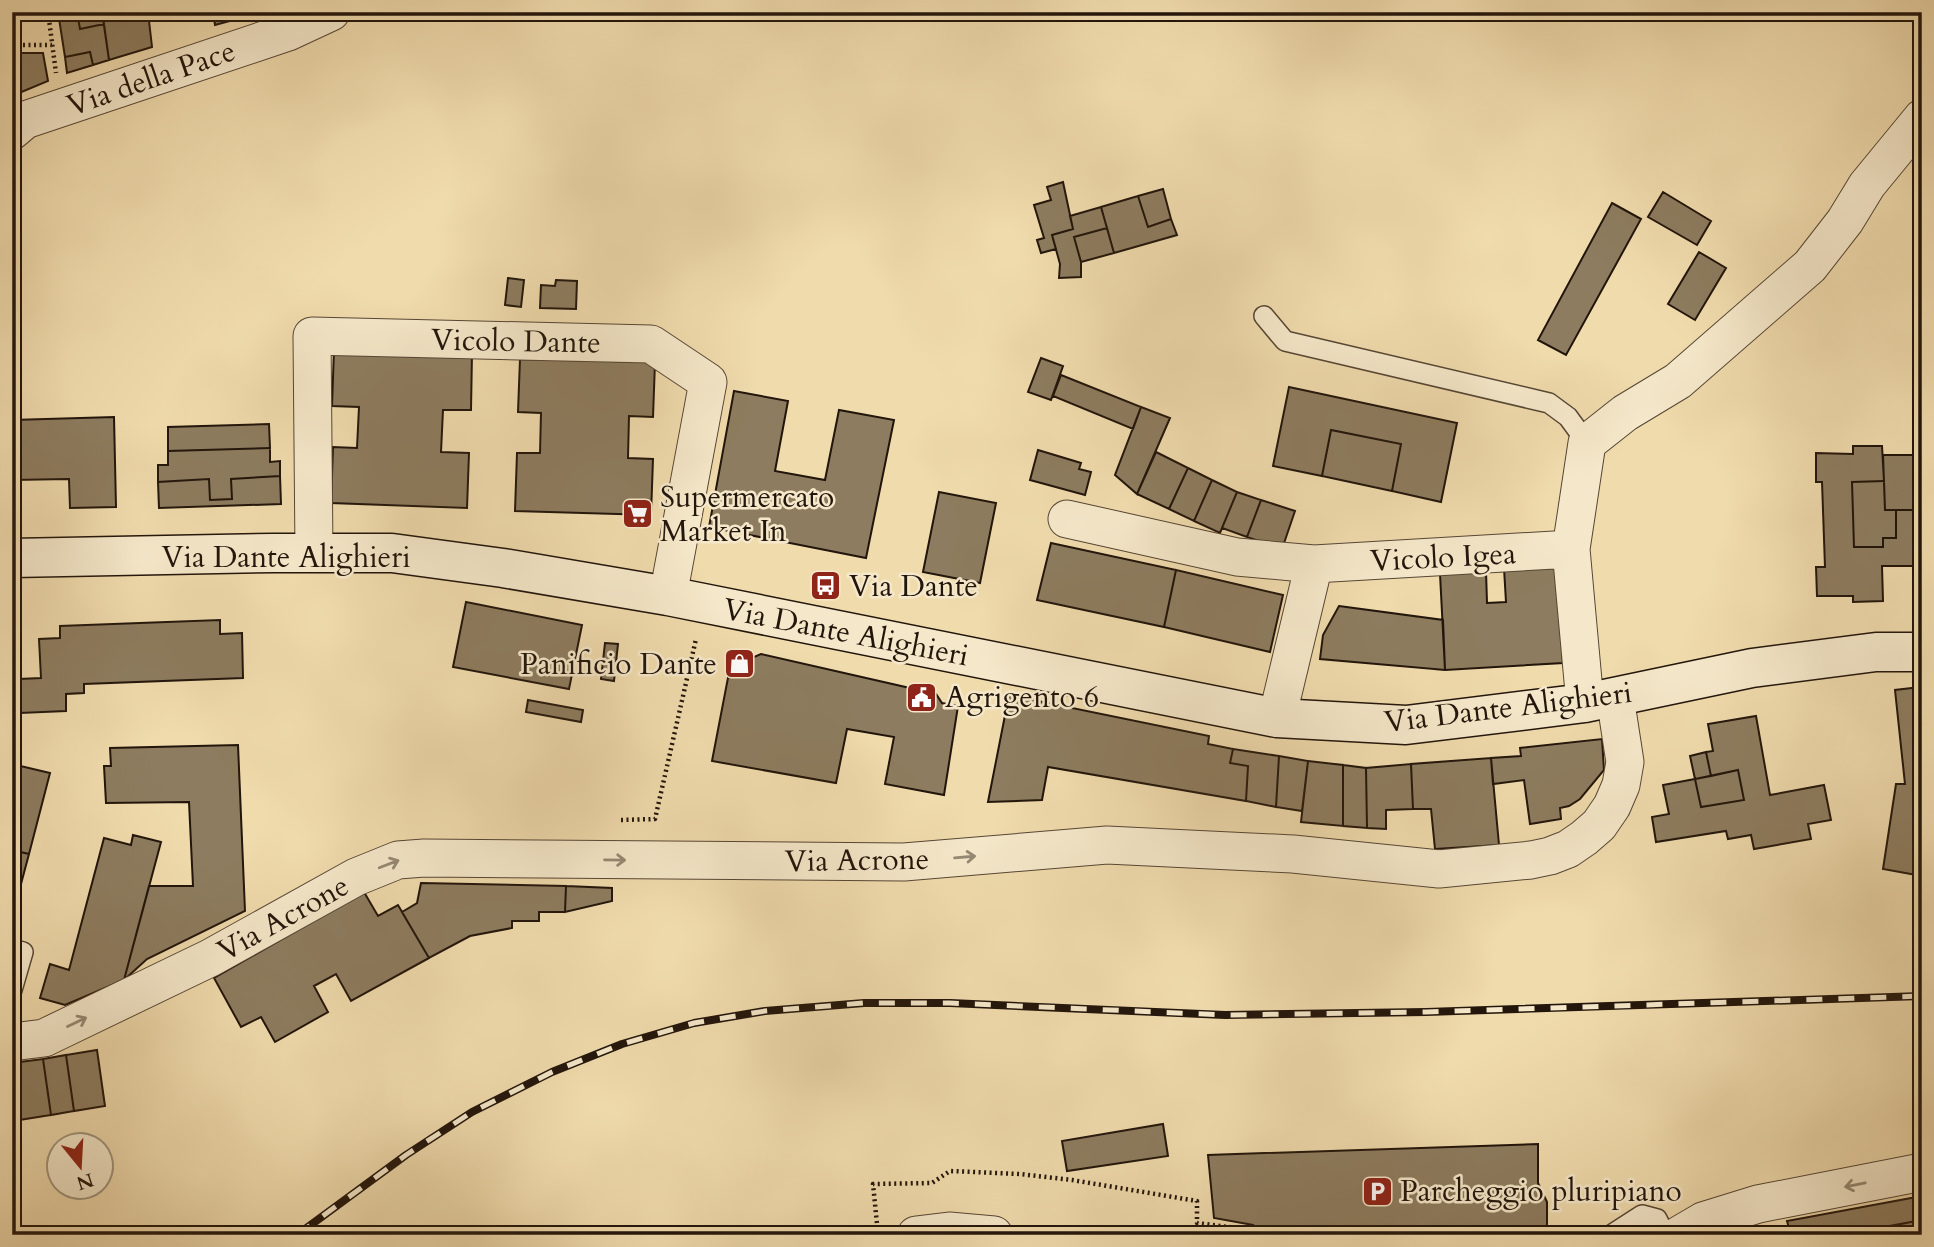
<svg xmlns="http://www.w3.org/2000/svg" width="1934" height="1247" viewBox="0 0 1934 1247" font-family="Cardo,serif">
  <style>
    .building { fill: #8d7c5f; stroke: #22150b; stroke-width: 2 }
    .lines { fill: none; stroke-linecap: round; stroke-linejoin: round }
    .lane-casing { stroke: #564634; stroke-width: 22 }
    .street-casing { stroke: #564634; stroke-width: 39 }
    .secondary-casing { stroke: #22150b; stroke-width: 41 }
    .path { stroke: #22150b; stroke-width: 4.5; stroke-dasharray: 2 3.5; stroke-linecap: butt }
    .lane { stroke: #f5e8ca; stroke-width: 19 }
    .street { stroke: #f5e8ca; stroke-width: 37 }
    .secondary { stroke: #f5e8ca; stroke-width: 38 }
    .rail-casing { stroke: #22150b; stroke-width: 8 }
    .rail { stroke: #f5e8ca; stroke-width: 5; stroke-dasharray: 16; stroke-linecap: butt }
    .oneway { stroke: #968974 }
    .labels { text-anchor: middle; stroke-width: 5; stroke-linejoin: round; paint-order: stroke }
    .street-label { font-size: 30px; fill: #22150b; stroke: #f5e8ca }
    .poi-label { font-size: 30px; fill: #22150b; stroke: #f5e8ca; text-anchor: start }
  </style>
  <rect width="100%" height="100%" fill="#f0dbad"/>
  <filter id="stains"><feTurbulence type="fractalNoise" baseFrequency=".00286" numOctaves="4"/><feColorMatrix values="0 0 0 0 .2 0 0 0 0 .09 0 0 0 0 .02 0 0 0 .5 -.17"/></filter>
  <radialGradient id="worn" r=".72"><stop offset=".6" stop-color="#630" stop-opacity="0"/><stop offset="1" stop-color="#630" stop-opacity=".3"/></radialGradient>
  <path class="building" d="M 58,12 L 77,12 L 80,29 L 104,24 L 109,60 L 93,65 L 90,52 L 65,57 Z
    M 77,12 L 102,12 L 104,24 L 80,29 Z
    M 102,12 L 148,12 L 152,47 L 109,60 Z
    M 213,12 L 263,12 L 215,25 Z
    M 90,52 L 93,65 L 67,73 L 65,57 Z
    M 12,53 L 43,53 L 48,81 L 12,96 Z
    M 1063,182 L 1073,229 L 1052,235 L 1056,249 L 1041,253 L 1037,240 L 1044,238 L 1034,205 L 1051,200 L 1047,187 Z
    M 1163,189 L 1171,219 L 1148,227 L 1138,196 Z
    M 1663,192 L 1711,221 L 1697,245 L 1648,217 Z
    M 1138,196 L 1148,227 L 1171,219 L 1177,235 L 1114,253 L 1101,207 Z
    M 1612,203 L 1641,219 L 1566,355 L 1538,340 Z
    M 1101,207 L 1107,228 L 1074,237 L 1081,262 L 1081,277 L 1059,278 L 1060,264 L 1052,235 L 1073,229 L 1070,216 Z
    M 1107,228 L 1114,253 L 1081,262 L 1074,237 Z
    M 1699,252 L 1726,268 L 1695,320 L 1668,304 Z
    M 508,278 L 524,280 L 521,307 L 505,305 Z
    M 556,280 L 577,281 L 576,309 L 540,308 L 541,285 L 555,286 Z
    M 334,349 L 472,353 L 471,410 L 443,410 L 441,452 L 469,453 L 467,508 L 331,503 L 333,447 L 357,448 L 359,407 L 332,406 Z
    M 1041,358 L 1063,366 L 1051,400 L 1028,392 Z
    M 520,359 L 655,362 L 653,417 L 629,416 L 628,458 L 653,459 L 651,515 L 515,511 L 517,453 L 540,453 L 541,413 L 518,412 Z
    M 1061,375 L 1141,407 L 1133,429 L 1053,396 Z
    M 1289,387 L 1457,423 L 1441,502 L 1392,491 L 1401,444 L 1331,430 L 1322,476 L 1273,466 Z
    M 734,391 L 788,401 L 775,471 L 825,480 L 839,410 L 894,420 L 866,558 L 709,527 Z
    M 1141,407 L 1170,418 L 1137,494 L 1115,475 Z
    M 114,417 L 116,507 L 70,508 L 69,479 L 12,480 L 12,420 Z
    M 269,424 L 270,448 L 168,451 L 168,427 Z
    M 1331,430 L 1401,444 L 1392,491 L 1322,476 Z
    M 1853,446 L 1882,446 L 1884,481 L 1852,482 L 1854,547 L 1883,547 L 1883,538 L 1896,538 L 1896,510 L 1922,510 L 1922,566 L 1882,566 L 1883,601 L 1853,602 L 1853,596 L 1817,596 L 1816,567 L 1825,567 L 1822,482 L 1816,482 L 1816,453 L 1853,454 Z
    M 270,448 L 270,462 L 280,461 L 280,476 L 231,479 L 232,499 L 210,500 L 209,479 L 158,482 L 158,465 L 168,465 L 168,451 Z
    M 1038,450 L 1081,463 L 1079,469 L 1091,472 L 1085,495 L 1030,480 Z
    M 1156,452 L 1188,468 L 1169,509 L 1137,494 Z
    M 1883,455 L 1922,455 L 1922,510 L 1885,510 Z
    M 1188,468 L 1212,480 L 1194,521 L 1169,509 Z
    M 280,476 L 281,504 L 159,508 L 158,482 L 209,479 L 210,500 L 232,499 L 231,479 Z
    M 1212,480 L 1237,492 L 1220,533 L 1194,521 Z
    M 1884,481 L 1885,510 L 1896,510 L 1896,538 L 1883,538 L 1883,547 L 1854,547 L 1852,482 Z
    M 939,492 L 996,503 L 980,583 L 923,572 Z
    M 1237,492 L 1261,500 L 1247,537 L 1222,528 Z
    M 1261,500 L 1295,511 L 1282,549 L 1247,537 Z
    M 1051,543 L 1176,570 L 1164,627 L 1037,600 Z
    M 1558,565 L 1563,663 L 1445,670 L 1440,574 L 1486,571 L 1487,603 L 1506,602 L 1504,568 Z
    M 1176,570 L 1283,595 L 1270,652 L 1164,627 Z
    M 466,602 L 582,625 L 569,689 L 453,667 Z
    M 1339,606 L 1443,620 L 1445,670 L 1320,659 L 1323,635 Z
    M 220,620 L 220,634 L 242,633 L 243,678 L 84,684 L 84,693 L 66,694 L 66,711 L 20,713 L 19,679 L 41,678 L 39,639 L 60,638 L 60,626 Z
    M 605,643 L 618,644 L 614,681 L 601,679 Z
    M 761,654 L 936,694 L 942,703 L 958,706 L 944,795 L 885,784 L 894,737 L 847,729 L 836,783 L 712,761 L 732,657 L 747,660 Z
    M 1920,687 L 1922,693 L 1922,876 L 1883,869 L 1896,784 L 1905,784 L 1895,690 Z
    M 1009,695 L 1209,736 L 1208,744 L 1233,749 L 1230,763 L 1248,766 L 1246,801 L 1048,767 L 1042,800 L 988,802 Z
    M 528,700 L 583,710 L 581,722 L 526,712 Z
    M 1756,716 L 1770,795 L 1824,785 L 1831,820 L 1808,824 L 1811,839 L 1754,849 L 1751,835 L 1728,839 L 1726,831 L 1656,842 L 1652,817 L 1669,814 L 1663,785 L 1695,779 L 1701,807 L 1744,800 L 1738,770 L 1711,776 L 1706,752 L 1713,751 L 1708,724 Z
    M 1602,739 L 1604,770 L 1580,799 L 1569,806 L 1560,808 L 1561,819 L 1530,824 L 1524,780 L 1493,784 L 1491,758 L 1521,756 L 1520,748 Z
    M 238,745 L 245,911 L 147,959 L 124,980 L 149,886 L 193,886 L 189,802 L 106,803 L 104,766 L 111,766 L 110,748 Z
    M 1233,749 L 1279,756 L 1276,807 L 1246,801 L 1248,766 L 1230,763 Z
    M 1706,752 L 1711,776 L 1695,779 L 1690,756 Z
    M 1279,756 L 1308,761 L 1302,811 L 1276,807 Z
    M 1491,758 L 1499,845 L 1435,849 L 1431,809 L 1413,809 L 1411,764 Z
    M 1308,761 L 1343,765 L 1343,826 L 1301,822 Z
    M 12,764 L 50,773 L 29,854 L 12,850 Z
    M 1411,764 L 1413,809 L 1386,810 L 1386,829 L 1367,828 L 1366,768 Z
    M 1343,765 L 1366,768 L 1367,828 L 1343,826 Z
    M 1738,770 L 1744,800 L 1701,807 L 1695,779 Z
    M 133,835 L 161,842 L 124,980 L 65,1005 L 40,998 L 50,964 L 69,970 L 104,838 L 131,845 Z
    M 12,850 L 29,854 L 13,914 L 12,914 Z
    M 421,883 L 566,886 L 565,912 L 539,912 L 539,921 L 512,921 L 512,928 L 470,936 L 429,958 L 402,912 L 417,903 Z
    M 566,886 L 612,888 L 612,901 L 565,912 Z
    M 364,892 L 378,916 L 398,905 L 429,958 L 351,1001 L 336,974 L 314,986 L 328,1012 L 275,1042 L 261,1017 L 241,1027 L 214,978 Z
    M 97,1050 L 105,1106 L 74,1111 L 66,1055 Z
    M 66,1055 L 74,1111 L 51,1115 L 43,1059 Z
    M 43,1059 L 51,1115 L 13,1121 L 12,1063 Z
    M 1163,1124 L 1168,1156 L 1067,1171 L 1062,1141 Z
    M 1538,1144 L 1538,1183 L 1547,1202 L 1547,1224 L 1545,1235 L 1395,1235 L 1394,1232 L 1326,1235 L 1267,1235 L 1253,1225 L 1214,1218 L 1208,1155 Z
    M 1922,1196 L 1922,1220 L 1844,1235 L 1791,1235 L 1787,1221 Z
    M 1922,1220 L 1922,1235 L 1844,1235 L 1884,1227 Z"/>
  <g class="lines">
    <defs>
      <path id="lane" d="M 1264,316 L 1285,341 L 1549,403 L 1568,417 L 1587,443
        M 12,949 L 23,952 L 12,990
        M 1611,1235 L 1642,1215 L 1657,1219 L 1665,1235"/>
      <path id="street" d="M 12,131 L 25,120 L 288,32 L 331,12
        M 1067,519 L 1237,557 L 1314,564 L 1571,549
        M 314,553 L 312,336 L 651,344 L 708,382 L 668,596
        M 1585,703 L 1571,549 L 1587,443 L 1625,413 L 1678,381 L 1810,266 L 1845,221 L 1867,185 L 1922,118
        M 1277,718 L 1314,564
        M 12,1042 L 44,1038 L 210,958 L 356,877 L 398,860 L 424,858 L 904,862 L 1107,845 L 1293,854 L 1439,869 L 1531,860 L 1550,856 L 1568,849 L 1584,838 L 1599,825 L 1612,806 L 1621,785 L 1625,762 L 1615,697
        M 916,1235 L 949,1231 L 994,1235
        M 1679,1235 L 1703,1221 L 1758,1204 L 1922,1172"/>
      <path id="secondary" d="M 12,558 L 273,553 L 392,553 L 503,568 L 668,596 L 1277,718 L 1406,725 L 1585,703 L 1752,668 L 1876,652 L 1922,652"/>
    </defs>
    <use href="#lane" class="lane-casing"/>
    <use href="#street" class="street-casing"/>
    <use href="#secondary" class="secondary-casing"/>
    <path class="path" d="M 48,12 L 56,73
      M 12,45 L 52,45
      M 621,820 L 655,819 L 696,639
      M 878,1234 L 873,1184 L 932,1183 L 950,1171 L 1020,1174 L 1072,1180 L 1197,1201 L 1197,1223 L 1252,1230 L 1257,1235"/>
    <use href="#lane" class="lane"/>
    <use href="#street" class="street"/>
    <use href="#secondary" class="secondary"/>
    <defs>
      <path id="rail" d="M 297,1235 L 406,1155 L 472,1112 L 552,1072 L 622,1044 L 694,1023 L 765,1011 L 864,1003 L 950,1003 L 1225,1015 L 1426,1012 L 1922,996"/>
    </defs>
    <use href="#rail" class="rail-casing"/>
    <use href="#rail" class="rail"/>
  </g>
  <defs><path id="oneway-shaft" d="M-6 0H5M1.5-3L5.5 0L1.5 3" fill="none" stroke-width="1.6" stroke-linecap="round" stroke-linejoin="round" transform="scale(1.75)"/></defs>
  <g class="oneway">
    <use href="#oneway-shaft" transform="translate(965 857) rotate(-5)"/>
    <use href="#oneway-shaft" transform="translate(615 860) rotate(1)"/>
    <use href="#oneway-shaft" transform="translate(389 864) rotate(-21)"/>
    <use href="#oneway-shaft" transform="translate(77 1022) rotate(-26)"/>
    <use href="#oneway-shaft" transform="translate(1855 1185) rotate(169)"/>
  </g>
  <defs>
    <symbol id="supermarket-square" viewBox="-11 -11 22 22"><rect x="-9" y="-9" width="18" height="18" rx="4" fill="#8f2418" stroke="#f5e8ca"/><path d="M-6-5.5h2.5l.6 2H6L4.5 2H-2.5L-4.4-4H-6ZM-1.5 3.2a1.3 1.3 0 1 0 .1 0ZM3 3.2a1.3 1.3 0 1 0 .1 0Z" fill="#fff"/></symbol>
    <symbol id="bus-square" viewBox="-11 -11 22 22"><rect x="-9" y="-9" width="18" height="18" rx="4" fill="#8f2418" stroke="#f5e8ca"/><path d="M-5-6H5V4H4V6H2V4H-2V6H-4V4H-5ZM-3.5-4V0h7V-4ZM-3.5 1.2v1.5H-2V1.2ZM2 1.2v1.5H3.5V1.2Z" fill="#fff"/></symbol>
    <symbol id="shop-square" viewBox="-11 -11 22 22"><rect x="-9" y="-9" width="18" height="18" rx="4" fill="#8f2418" stroke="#f5e8ca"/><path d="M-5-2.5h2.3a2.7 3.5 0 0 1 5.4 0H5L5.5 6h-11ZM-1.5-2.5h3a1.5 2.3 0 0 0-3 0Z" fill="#fff"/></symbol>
    <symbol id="civic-square" viewBox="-11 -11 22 22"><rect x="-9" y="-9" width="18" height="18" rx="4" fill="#8f2418" stroke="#f5e8ca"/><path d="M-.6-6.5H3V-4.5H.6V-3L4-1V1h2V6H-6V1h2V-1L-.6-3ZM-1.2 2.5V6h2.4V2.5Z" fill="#fff"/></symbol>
    <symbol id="parking-square" viewBox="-11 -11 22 22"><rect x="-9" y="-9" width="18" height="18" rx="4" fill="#8f2418" stroke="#f5e8ca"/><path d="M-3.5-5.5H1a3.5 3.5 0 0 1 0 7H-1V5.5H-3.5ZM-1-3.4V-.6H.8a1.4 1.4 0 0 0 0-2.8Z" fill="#fff"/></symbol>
  </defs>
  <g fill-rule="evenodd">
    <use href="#supermarket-square" x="620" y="496" width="35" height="35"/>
    <use href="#bus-square" x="808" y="568" width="35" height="35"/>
    <use href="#shop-square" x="722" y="646" width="35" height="35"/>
    <use href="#civic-square" x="904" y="680" width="35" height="35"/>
    <use href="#parking-square" x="1360" y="1174" width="35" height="35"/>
  </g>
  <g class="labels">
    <g class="street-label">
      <text transform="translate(151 78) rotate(-19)" y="10">Via della Pace</text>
      <text transform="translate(516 341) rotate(1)" y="10">Vicolo Dante</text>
      <text x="286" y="567">Via Dante Alighieri</text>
      <text transform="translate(1443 557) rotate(-3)" y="10">Vicolo Igea</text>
      <text transform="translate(846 632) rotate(11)" y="10">Via Dante Alighieri</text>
      <text transform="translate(1508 707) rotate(-7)" y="10">Via Dante Alighieri</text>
      <text transform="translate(857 860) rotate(-1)" y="10">Via Acrone</text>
      <text transform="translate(283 918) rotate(-29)" y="10">Via Acrone</text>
    </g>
    <g class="poi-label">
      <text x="660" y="507">Supermercato<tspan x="660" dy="34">Market In</tspan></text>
      <text x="849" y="596">Via Dante</text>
      <text x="717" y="674" text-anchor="end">Panificio Dante</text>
      <text x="945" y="707">Agrigento 6</text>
      <text x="1400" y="1201">Parcheggio pluripiano</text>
    </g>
  </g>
  <rect width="1934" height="1247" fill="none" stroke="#f0dbad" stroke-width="42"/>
  <rect x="14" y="14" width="1906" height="1219" fill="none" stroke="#22150b" stroke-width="3.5"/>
  <rect x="21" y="21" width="1892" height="1205" fill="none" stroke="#22150b" stroke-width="2"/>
  <g transform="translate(80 1166) rotate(162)"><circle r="33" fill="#f5e8ca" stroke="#a1947e" stroke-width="2"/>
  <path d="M0-5L12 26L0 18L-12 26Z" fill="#8f2418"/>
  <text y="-10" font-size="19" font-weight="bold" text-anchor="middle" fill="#22150b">N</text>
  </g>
  <rect width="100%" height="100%" filter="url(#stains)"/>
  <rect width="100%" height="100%" fill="url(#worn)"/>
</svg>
